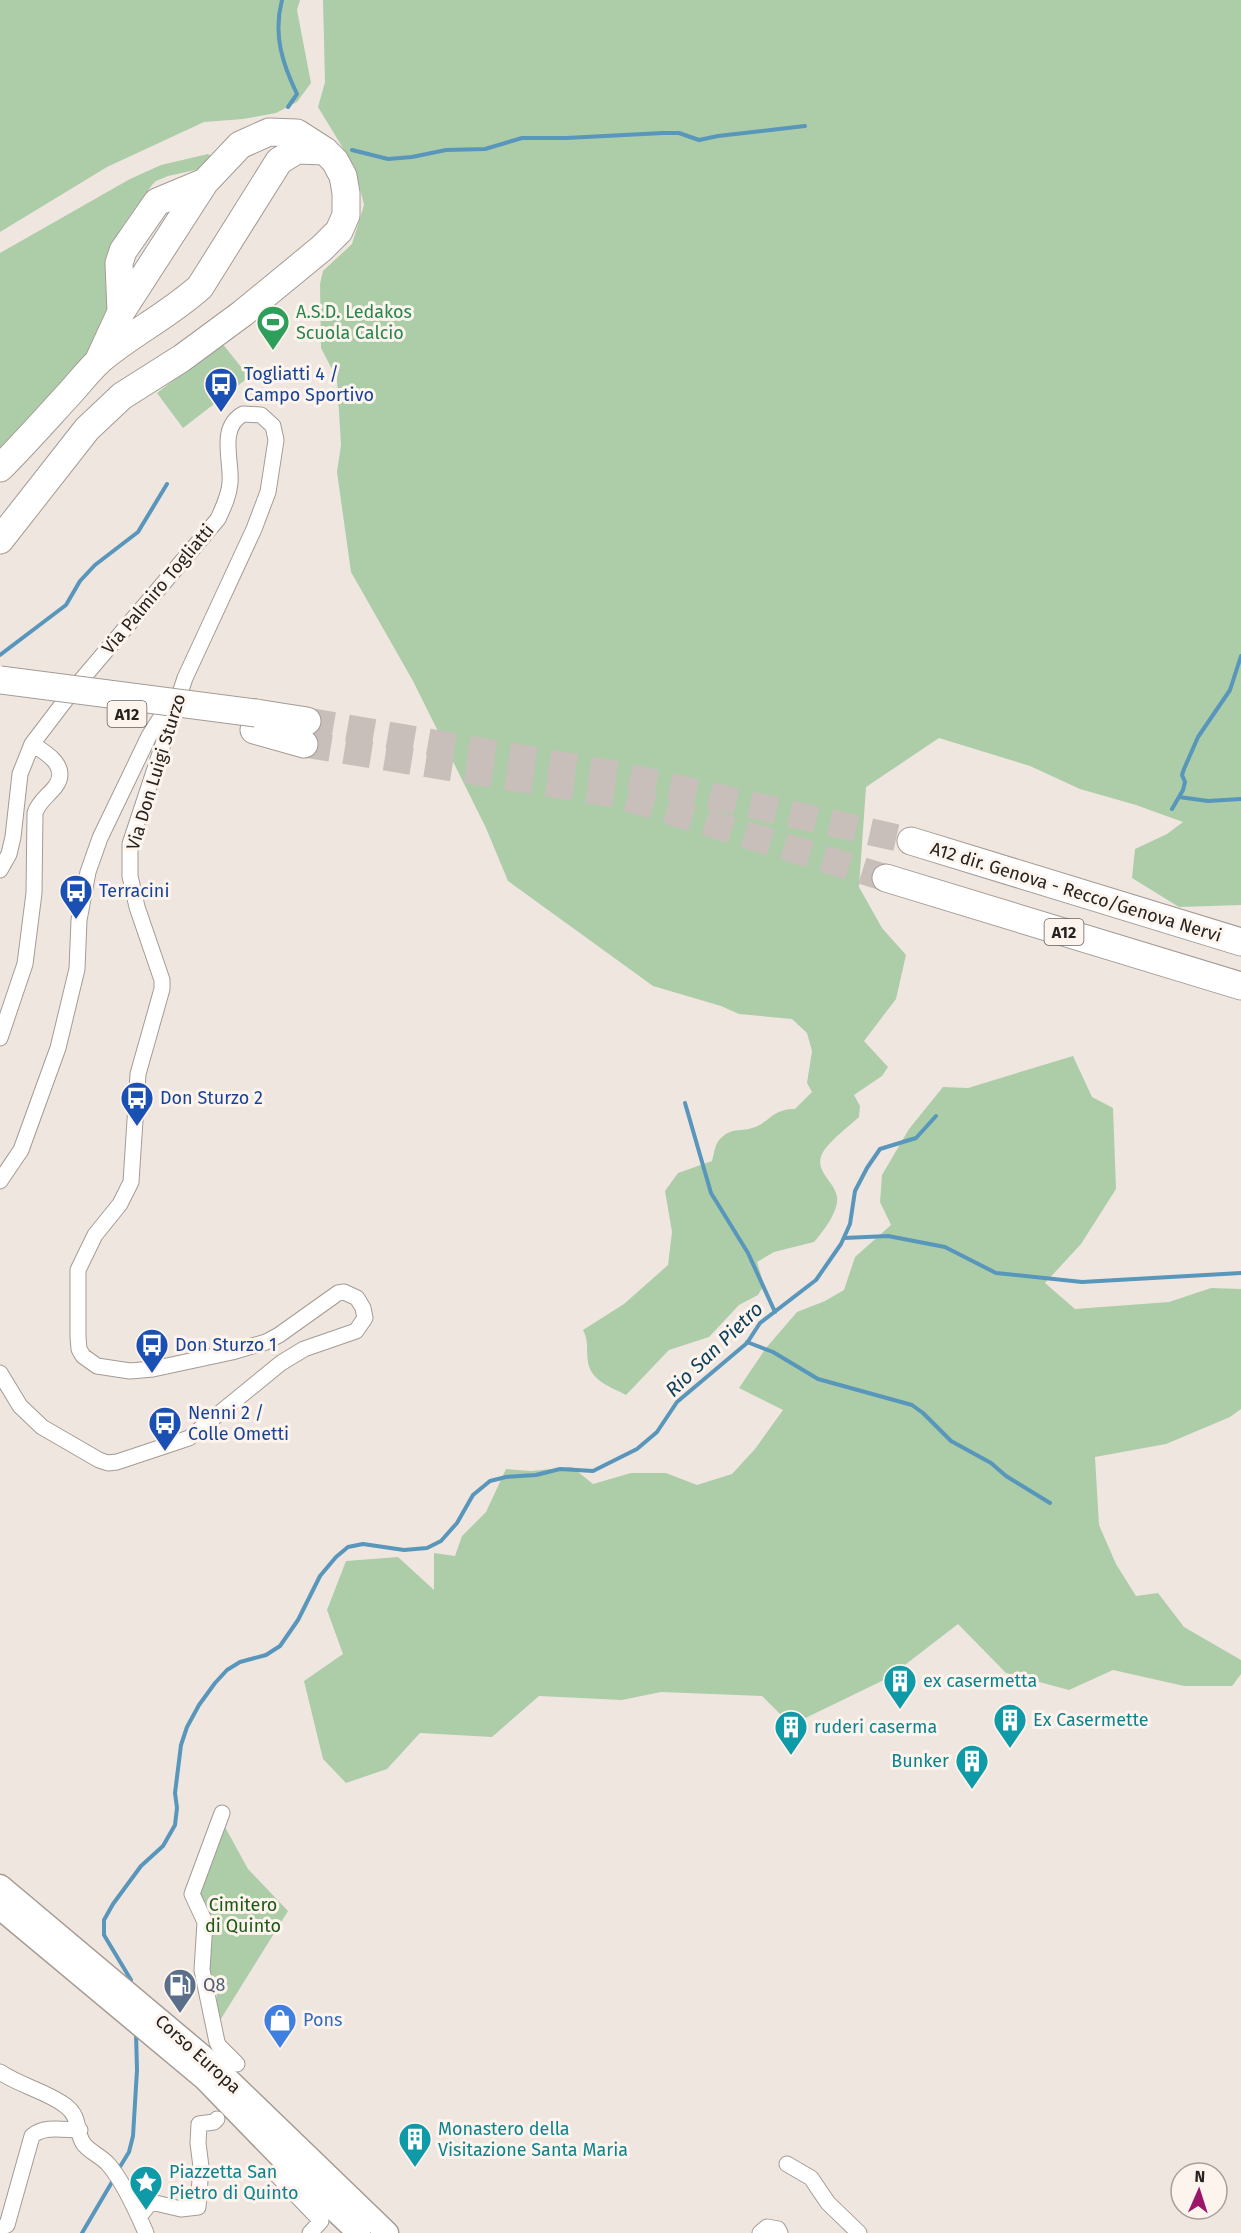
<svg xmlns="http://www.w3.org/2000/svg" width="1241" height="2233" viewBox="0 0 1241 2233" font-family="'Fira Sans',sans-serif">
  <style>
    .green { fill: #accda8 }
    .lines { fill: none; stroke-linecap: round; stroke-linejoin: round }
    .stream { stroke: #5896bb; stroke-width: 4 }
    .highway-tunnel { stroke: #c8bfba; stroke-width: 27; stroke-dasharray: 27 14; stroke-linecap: butt }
    .street-casing { stroke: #a39b94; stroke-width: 17 }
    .primary-casing { stroke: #a39b94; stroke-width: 25 }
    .highway-casing { stroke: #a39b94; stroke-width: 29 }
    .street { stroke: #fff; stroke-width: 15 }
    .primary { stroke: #fff; stroke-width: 22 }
    .highway { stroke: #fff; stroke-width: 27 }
    .highway-bridge-casing { stroke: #a39b94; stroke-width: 29; stroke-linecap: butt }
    .highway-bridge { stroke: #fff; stroke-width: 27 }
    .labels { text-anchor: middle; stroke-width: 6; stroke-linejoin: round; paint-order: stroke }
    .shield { fill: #fdf4ed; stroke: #66615e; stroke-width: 1.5 }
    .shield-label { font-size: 16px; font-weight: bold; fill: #262220 }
    .leisure-label { font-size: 18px; fill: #27864d; stroke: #fdf4ed; text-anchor: start }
    .transit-label { font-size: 18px; fill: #164399; stroke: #fdf4ed; text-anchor: start }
    .street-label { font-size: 18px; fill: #262220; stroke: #fdf4ed }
    .culture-label { font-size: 18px; fill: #0d838f; stroke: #fdf4ed; text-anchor: start }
    .park-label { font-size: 18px; fill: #1c5918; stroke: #fdf4ed }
    .service-label { font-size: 18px; fill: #4e5e75; stroke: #fdf4ed; text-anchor: start }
    .shop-label { font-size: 18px; fill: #366cbe; stroke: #fdf4ed; text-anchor: start }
    .water-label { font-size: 20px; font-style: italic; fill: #0e415c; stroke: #fdf4ed }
  </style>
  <rect width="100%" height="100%" fill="#f0e6e0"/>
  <path class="green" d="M 0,0 L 300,0 L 297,10 L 311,83 L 297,102 L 276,113 L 243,119 L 204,122 L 107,167 L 0,232 Z
    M 323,0 L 1241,0 L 1241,905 L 1179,907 L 1132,878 L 1135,849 L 1167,834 L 1183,822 L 1136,805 L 1080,789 L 1030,766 L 939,738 L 866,787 L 859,887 L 882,928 L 906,955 L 896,999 L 864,1041 L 888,1067 L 882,1076 L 854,1095 L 860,1106 L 859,1117 C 849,1126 828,1142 822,1154 C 814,1172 835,1181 837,1197 C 839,1211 823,1232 814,1242 L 774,1252 L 757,1262 L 764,1285 L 758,1295 L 739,1305 L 709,1337 L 669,1350 L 626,1395 C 611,1387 591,1381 588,1362 C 586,1350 589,1341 583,1330 L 624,1304 L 668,1265 L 672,1232 L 665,1191 L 678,1173 L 712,1161 C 714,1154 715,1144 720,1139 C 732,1127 739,1132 752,1128 C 770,1123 771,1109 795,1109 L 812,1092 L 807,1083 L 812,1051 L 807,1033 L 792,1019 L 739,1014 L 721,1006 L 653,986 L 508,881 L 486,828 L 413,681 L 351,572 L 337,472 L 341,445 L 337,379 L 321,348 L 320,284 L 323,271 L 352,244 L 364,205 L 355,168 L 318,107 L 325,82 Z
    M 208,154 L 217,159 L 204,168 L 168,176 L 156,181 L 152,185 L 124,224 L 109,252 L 111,315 L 86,356 L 0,450 L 0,253 L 130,179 L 161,165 Z
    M 222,343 L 249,377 L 183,428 L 157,393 Z
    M 1073,1056 L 1092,1097 L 1113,1108 L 1116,1189 L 1081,1244 L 1045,1283 L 1075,1309 L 1169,1302 L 1211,1288 L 1241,1289 L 1241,1409 L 1230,1417 L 1166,1444 L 1095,1457 L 1099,1525 L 1116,1564 L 1136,1596 L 1158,1593 L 1184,1627 L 1241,1660 L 1241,1674 L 1232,1686 L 1184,1686 L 1113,1670 L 1069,1690 L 1006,1673 L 958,1624 L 888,1678 L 791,1725 L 762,1696 L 661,1692 L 622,1700 L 539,1696 L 492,1737 L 420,1733 L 387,1769 L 346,1783 L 323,1759 L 304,1681 L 343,1654 L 327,1610 L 346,1561 L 398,1557 L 434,1590 L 434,1553 L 455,1556 L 462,1536 L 486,1512 L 506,1469 L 531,1471 L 572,1467 L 593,1484 L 631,1473 L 666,1473 L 697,1485 L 732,1474 L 755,1449 L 783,1410 L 739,1388 L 766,1348 L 797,1312 L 825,1301 L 844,1290 L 855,1257 L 891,1225 L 880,1202 L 882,1175 L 909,1129 L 943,1087 L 968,1088 Z
    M 222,1826 L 225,1827 L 248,1869 L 288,1911 L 219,2022 L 216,2015 L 217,1984 L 206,1977 L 197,1898 Z"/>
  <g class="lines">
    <path class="stream" d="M 282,0 C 273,34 282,63 297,94 L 288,107
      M 352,150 L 388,159 L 412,157 L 446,150 L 485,149 L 522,138 L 566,138 L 663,133 L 679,133 L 699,140 L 718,136 L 805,126
      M 0,655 L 66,605 L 80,581 L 95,565 L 138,532 L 167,484
      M 1179,797 L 1208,801 L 1241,799
      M 1172,809 L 1183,790 L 1185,782 L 1182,775 L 1184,769 L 1198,737 L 1230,690 L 1241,656
      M 685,1103 L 711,1193 L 748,1253 L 775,1312
      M 844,1238 L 888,1236 L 945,1247 L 996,1273 L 1082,1282 L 1241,1273
      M 747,1342 L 773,1352 L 818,1379 L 912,1405 L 923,1413 L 951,1441 L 991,1463 L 1006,1476 L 1050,1503
      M 131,1980 L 104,1935 L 104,1920 L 113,1904 L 141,1866 L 163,1846 L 175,1825 L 177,1808 L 175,1793 L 181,1745 L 187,1727 L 199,1705 L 215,1683 L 227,1670 L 240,1662 L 266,1655 L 280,1646 L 298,1620 L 320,1576 L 336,1557 L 348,1547 L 363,1544 L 404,1550 L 427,1548 L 441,1541 L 457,1523 L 473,1495 L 490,1481 L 506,1477 L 536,1475 L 560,1469 L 593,1471 L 637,1449 L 657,1432 L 677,1402 L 747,1343 L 760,1323 L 816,1280 L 841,1244 L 850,1224 L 855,1191 L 867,1168 L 880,1149 L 916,1138 L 936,1116
      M 118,2170 L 129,2152 L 133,2136 L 137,2070 L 136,2033
      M 82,2233 L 112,2182"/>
    <path class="highway-tunnel" d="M 307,721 L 619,775 L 911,841
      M 304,744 L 615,794 L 886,878"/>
    <defs>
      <path id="street" d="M 0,870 L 9,854 L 13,837 L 20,774 L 32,744 L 77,685 L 218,519 C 223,508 229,496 230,483 C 232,460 218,428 243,414 L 261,415 L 273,426 L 276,440 L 268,492 L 254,529 L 185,678 L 130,844 L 130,876 L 137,907 L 162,980 L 162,989 L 138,1074 L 131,1182 L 120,1204 L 95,1235 L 78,1270 L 78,1337 L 79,1349 L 83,1356 L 97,1366 L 130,1371 L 153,1369 L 232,1352 L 266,1342 L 279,1335 L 338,1293 L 344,1292 L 357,1298 L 363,1308 L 365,1318 L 356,1331 L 304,1349 L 281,1363 L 189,1438 L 117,1462 L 108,1463 L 99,1460 L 42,1427 L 20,1406 L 0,1373
        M 0,1038 L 25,964 L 34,893 L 35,813 C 39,801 48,796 55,787 C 70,767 47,753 32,744
        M 0,1181 L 21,1150 L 58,1048 L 77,969 L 79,920 L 88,872 L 100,838 L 149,736 L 173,698
        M 222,1813 L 192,1894 L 205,1922 L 202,1970 L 217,2042 L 219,2046 L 237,2064
        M 0,2072 C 20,2086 47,2091 66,2106 C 81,2118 75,2130 83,2143 C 88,2151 101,2156 108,2164 C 123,2181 137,2212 146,2233
        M 787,2164 L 811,2178 L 828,2203 L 859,2233
        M 275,2173 L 321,2221 L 310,2233
        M 139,2217 L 151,2202 L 181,2209 L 198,2207 L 201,2167 L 198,2143 L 199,2124 L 214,2122 L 217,2119
        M 0,2228 L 7,2225 L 32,2136 C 44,2125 65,2130 80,2130
        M 760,2233 L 767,2227 L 778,2229 L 780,2233"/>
      <path id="primary" d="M 0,1886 L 213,2065 L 387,2233
        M 0,1908 L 205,2079 L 309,2186 L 359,2233"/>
      <path id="highway" d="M 121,312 L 119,263 L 123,251 L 157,202 L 205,182
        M 0,468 C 24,444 46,419 69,394 C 79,383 89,370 100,360 C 132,333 169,315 200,287 L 279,161 L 297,150 L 325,151
        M 0,540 L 87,429 L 122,396 L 182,358 L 243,313 L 322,248 L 339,231 L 346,215 L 346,193 L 343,176 L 335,161 L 325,151 L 297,133 L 269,132 L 240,145 L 205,182 L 121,312 L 98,362
        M 256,713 L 307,721
        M 254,730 L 304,744
        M 911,841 L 1241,942
        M 886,878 L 1241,986"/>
    </defs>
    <use href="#street" class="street-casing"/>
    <use href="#primary" class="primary-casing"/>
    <use href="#highway" class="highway-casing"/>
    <use href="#street" class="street"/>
    <use href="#primary" class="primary"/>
    <use href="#highway" class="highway"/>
    <defs>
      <path id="highway-bridge" d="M 0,680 L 256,713"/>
    </defs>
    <use href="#highway-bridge" class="highway-bridge-casing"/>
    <use href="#highway-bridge" class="highway-bridge"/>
  </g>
  <defs>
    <symbol id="stadium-pin" viewBox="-11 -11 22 30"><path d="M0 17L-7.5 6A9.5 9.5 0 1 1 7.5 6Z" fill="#2e9e5b" stroke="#fdf4ed"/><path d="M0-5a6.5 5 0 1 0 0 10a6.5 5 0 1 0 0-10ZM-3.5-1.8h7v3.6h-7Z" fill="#fff"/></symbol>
    <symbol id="bus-pin" viewBox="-11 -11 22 30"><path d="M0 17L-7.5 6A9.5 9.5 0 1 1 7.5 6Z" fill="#1a4fb4" stroke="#fdf4ed"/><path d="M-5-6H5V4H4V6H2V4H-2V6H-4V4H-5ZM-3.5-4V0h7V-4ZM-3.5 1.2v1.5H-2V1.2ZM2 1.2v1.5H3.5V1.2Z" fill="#fff"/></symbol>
    <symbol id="building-pin" viewBox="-11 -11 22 30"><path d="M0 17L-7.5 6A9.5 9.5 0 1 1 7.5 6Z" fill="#0f9aa8" stroke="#fdf4ed"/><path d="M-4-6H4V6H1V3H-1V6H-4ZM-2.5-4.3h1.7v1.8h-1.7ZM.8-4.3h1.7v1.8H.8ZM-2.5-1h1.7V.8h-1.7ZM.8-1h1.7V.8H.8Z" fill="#fff"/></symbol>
    <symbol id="fuel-pin" viewBox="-11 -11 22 30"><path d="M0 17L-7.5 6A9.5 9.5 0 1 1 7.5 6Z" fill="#5c6f8a" stroke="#fdf4ed"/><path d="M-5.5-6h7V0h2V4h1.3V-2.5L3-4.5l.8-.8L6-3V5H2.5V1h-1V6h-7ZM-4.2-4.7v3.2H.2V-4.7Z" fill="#fff"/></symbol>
    <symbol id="shop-pin" viewBox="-11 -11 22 30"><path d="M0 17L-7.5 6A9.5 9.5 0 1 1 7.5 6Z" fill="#3f7fe0" stroke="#fdf4ed"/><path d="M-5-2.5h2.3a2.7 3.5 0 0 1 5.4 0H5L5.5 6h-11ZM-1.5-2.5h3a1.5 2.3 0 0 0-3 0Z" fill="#fff"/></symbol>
    <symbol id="sight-pin" viewBox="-11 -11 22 30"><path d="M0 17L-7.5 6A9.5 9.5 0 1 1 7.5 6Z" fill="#0f9aa8" stroke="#fdf4ed"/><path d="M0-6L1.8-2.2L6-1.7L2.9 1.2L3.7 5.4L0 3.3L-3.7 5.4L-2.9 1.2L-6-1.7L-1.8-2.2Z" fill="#fff"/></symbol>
  </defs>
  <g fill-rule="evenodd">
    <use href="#stadium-pin" x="254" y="303" width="38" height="52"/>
    <use href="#bus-pin" x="202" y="365" width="38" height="52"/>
    <use href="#bus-pin" x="57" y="872" width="38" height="52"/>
    <use href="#bus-pin" x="118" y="1079" width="38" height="52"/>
    <use href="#bus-pin" x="133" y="1326" width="38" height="52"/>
    <use href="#bus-pin" x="146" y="1404" width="38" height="52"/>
    <use href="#building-pin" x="881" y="1662" width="38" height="52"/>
    <use href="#building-pin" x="991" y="1701" width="38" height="52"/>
    <use href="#building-pin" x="772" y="1708" width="38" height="52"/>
    <use href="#building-pin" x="953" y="1742" width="38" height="52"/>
    <use href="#fuel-pin" x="161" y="1966" width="38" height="52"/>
    <use href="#shop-pin" x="261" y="2001" width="38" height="52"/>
    <use href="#building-pin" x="396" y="2120" width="38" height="52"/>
    <use href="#sight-pin" x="127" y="2163" width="38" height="52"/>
  </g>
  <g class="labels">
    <g class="shield">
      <rect x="107.5" y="701" width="39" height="26" rx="4.5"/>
      <rect x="1044.5" y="919" width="39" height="26" rx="4.5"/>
    </g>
    <g class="shield-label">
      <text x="127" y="720">A12</text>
      <text x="1064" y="938">A12</text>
    </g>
    <g class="leisure-label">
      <text x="296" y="318">A.S.D. Ledakos<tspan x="296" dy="21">Scuola Calcio</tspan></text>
    </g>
    <g class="transit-label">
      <text x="244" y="380">Togliatti 4 /<tspan x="244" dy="21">Campo Sportivo</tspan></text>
      <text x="99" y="897">Terracini</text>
      <text x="160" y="1104">Don Sturzo 2</text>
      <text x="175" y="1351">Don Sturzo 1</text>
      <text x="188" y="1419">Nenni 2 /<tspan x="188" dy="21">Colle Ometti</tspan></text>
    </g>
    <g class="street-label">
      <text transform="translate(158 589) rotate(-50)" y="6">Via Palmiro Togliatti</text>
      <text transform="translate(156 772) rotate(-73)" y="6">Via Don Luigi Sturzo</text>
      <text transform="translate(1076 892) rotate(17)" y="6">A12 dir. Genova - Recco/Genova Nervi</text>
      <text transform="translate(198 2054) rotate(42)" y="6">Corso Europa</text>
    </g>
    <g class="culture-label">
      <text x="923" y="1687">ex casermetta</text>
      <text x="1033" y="1726">Ex Casermette</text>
      <text x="814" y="1733">ruderi caserma</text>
      <text x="949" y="1767" text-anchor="end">Bunker</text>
      <text x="438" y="2135">Monastero della<tspan x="438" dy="21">Visitazione Santa Maria</tspan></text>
      <text x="169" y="2178">Piazzetta San<tspan x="169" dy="21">Pietro di Quinto</tspan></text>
    </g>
    <g class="park-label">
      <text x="243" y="1911">Cimitero<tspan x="243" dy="21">di Quinto</tspan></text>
    </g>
    <g class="service-label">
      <text x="203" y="1991">Q8</text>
    </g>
    <g class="shop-label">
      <text x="303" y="2026">Pons</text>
    </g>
    <g class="water-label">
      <text transform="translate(714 1349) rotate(-44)" y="7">Rio San Pietro</text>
    </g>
  </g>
  <g transform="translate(1199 2191) rotate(3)"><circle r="28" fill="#fdf4ed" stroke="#a7a09b" stroke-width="1.5"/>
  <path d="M0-4.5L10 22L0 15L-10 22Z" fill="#9b1668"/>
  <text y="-9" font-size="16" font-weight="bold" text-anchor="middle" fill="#262220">N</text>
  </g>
</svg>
